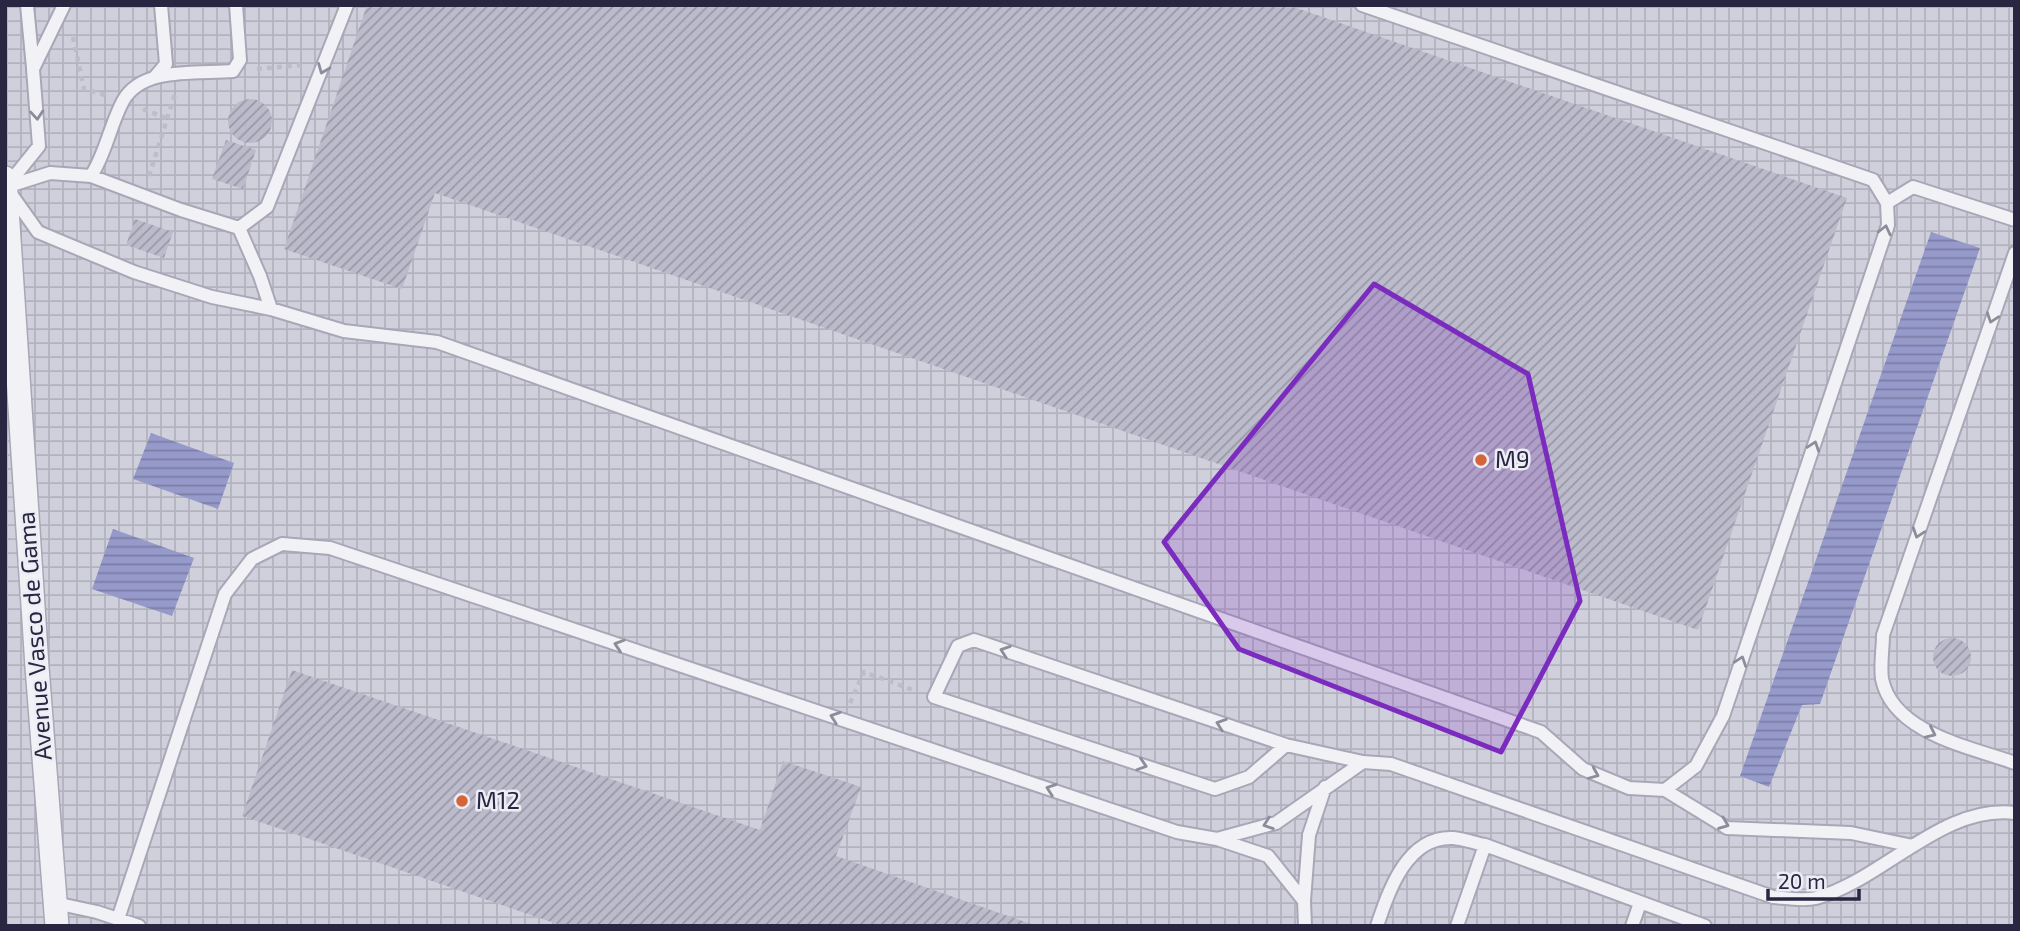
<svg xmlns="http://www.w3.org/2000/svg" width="2020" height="931" viewBox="0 0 2020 931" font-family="'Exo 2',sans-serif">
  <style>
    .industrial { fill: url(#industrial-grid) }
    .water { fill: url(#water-rules) }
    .building { fill: url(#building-hatch) }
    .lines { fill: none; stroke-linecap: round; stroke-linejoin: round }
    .lane-casing { stroke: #a7a7b6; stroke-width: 16 }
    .street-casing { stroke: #a7a7b6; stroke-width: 26 }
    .path { stroke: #bdbcc7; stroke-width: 4.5; stroke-dasharray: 5 5; stroke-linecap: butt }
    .lane { stroke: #f1f1f6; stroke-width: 12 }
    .street { stroke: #f1f1f6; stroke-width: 23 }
    .oneway { stroke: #8c8c9b }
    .marked { fill: #7b2cbf; fill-opacity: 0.2; stroke: #7b2cbf; stroke-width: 5; stroke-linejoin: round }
    .poi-dot { fill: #d4653b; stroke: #ededf6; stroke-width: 2.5 }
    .labels { text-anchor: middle; stroke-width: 5; stroke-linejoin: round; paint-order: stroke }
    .poi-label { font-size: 24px; fill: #282640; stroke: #ededf6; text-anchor: start }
    .street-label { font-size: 24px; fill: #282640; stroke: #ededf6 }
  </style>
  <defs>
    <pattern id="industrial-grid" width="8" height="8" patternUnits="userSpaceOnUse" patternTransform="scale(1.75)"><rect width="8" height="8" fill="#d0d0dd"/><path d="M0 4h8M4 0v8" fill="none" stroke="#b3b2bf"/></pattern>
    <pattern id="water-rules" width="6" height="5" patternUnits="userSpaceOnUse" patternTransform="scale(1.75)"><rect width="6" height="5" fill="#969aca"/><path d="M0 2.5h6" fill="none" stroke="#7a7da5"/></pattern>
    <pattern id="building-hatch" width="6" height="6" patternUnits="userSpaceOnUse" patternTransform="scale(1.75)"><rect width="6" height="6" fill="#bbbbcb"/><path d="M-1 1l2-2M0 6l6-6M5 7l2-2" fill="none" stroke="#9898a6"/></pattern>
  </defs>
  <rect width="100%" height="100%" fill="#dedee8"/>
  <path class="industrial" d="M 5,5 L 2015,5 L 2015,926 L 5,926 Z"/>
  <path class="water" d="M 1931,232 L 1980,248 L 1820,704 L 1802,705 L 1769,787 L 1740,776 Z
    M 151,433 L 234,463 L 218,509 L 133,479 Z
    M 113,529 L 194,558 L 172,616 L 92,589 Z"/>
  <path class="building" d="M 367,5 L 1288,5 L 1847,198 L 1698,630 L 435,193 L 402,289 L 284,249 Z
    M228 121a22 22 0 1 1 44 0a22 22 0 1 1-44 0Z
    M 226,140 L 256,150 L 243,189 L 212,179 Z
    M 135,219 L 173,232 L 164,258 L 126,245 Z
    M1933 657a19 19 0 1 1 38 0a19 19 0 1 1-38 0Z
    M 292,670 L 760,830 L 783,761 L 861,787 L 836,856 L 1037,926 L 563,926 L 242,816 Z"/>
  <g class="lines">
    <defs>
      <path id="lane" d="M 27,5 L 33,68
        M 155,77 L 166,64 L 161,5
        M 50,173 L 91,176 L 181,210 L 239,228 L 260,276 L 271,309 L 212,297 L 134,272 L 38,232 L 6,187 Z
        M 91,176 C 106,153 110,125 123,101 C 142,66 199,74 233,71 L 240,60 L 236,5
        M 6,187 L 39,146 L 33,69 L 64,5
        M 1887,203 L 1913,187 L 2015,220
        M 239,228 L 267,207 L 347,5
        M 2015,253 L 1883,635 C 1883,648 1880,665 1882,679 C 1893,733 1970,747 2015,763
        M 271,309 L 344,331 L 437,342 L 1541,732 L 1583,769 L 1629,788 L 1665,790 L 1696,766 L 1723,716 L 1888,225 L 1887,203 L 1873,180 L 1362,5
        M 1286,745 L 1249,777 L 1215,789 L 934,697 L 958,646 L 974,640 L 1286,745 L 1363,762
        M 1665,790 L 1727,828 L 1851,833 L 1913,846
        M 1217,839 L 1268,856 L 1304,901
        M 55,903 L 97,912 L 139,926
        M 118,919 L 225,594 L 252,559 L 282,544 L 330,548 L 1177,832 L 1217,839 L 1276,823 L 1363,762 L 1391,764 L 1773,897 C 1786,898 1803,901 1816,898 C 1883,880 1942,804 2015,813
        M 1305,926 L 1304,901 L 1309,835 L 1325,787
        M 1377,926 C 1389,890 1407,836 1453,838 C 1464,839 1475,843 1485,845 L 1705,926
        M 1457,926 L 1485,845
        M 1632,926 L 1640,903"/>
      <path id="street" d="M 5,178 L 37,667 L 57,926"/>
    </defs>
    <use href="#lane" class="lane-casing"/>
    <use href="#street" class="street-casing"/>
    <path class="path" d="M 73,37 L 84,89 L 105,95
      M 257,69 L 301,65
      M 143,109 L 168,119
      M 149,176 L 175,94
      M 850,703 L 864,672 L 916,691"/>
    <use href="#lane" class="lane"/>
    <use href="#street" class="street"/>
  </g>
  <defs><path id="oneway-chevron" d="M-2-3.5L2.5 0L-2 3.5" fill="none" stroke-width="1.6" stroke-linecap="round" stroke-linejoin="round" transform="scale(1.75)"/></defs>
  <g class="oneway">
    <use href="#oneway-chevron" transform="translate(323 69) rotate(112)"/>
    <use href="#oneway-chevron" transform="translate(37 115) rotate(85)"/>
    <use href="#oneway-chevron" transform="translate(1885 230) rotate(-77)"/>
    <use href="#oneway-chevron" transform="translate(1992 318) rotate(109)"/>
    <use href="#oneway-chevron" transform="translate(1814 446) rotate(-71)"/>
    <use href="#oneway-chevron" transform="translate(1918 533) rotate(109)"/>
    <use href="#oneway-chevron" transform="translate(619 645) rotate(-162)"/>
    <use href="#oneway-chevron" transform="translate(1005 651) rotate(-161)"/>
    <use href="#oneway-chevron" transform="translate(1741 661) rotate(-71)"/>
    <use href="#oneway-chevron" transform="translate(835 717) rotate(-161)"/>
    <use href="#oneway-chevron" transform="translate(1221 724) rotate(-161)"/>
    <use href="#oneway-chevron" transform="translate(1931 733) rotate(25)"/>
    <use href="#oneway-chevron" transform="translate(1142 765) rotate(18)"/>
    <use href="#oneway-chevron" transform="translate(1594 774) rotate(23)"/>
    <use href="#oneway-chevron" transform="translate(1051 789) rotate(-161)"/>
    <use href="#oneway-chevron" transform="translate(1268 824) rotate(161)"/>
    <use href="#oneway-chevron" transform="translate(1724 824) rotate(21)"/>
  </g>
  <path class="marked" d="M 1374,284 L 1528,374 L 1580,601 L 1501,752 L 1239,649 L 1164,542 Z"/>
  <g class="poi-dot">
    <circle cx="1481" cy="460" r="7"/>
    <circle cx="462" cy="801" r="7"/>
  </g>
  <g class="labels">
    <g class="poi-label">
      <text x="1495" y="468">M9</text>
      <text x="476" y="809">M12</text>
    </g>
    <g class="street-label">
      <text transform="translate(35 636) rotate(-94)" y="8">Avenue Vasco de Gama</text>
    </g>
  </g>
  <rect width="2020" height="931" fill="none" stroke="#282640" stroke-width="14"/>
  <path d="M1768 889v10h91v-10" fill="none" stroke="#282640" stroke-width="3.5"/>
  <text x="1778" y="889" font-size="21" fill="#282640" stroke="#ededf6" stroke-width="5" paint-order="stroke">20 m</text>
</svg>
